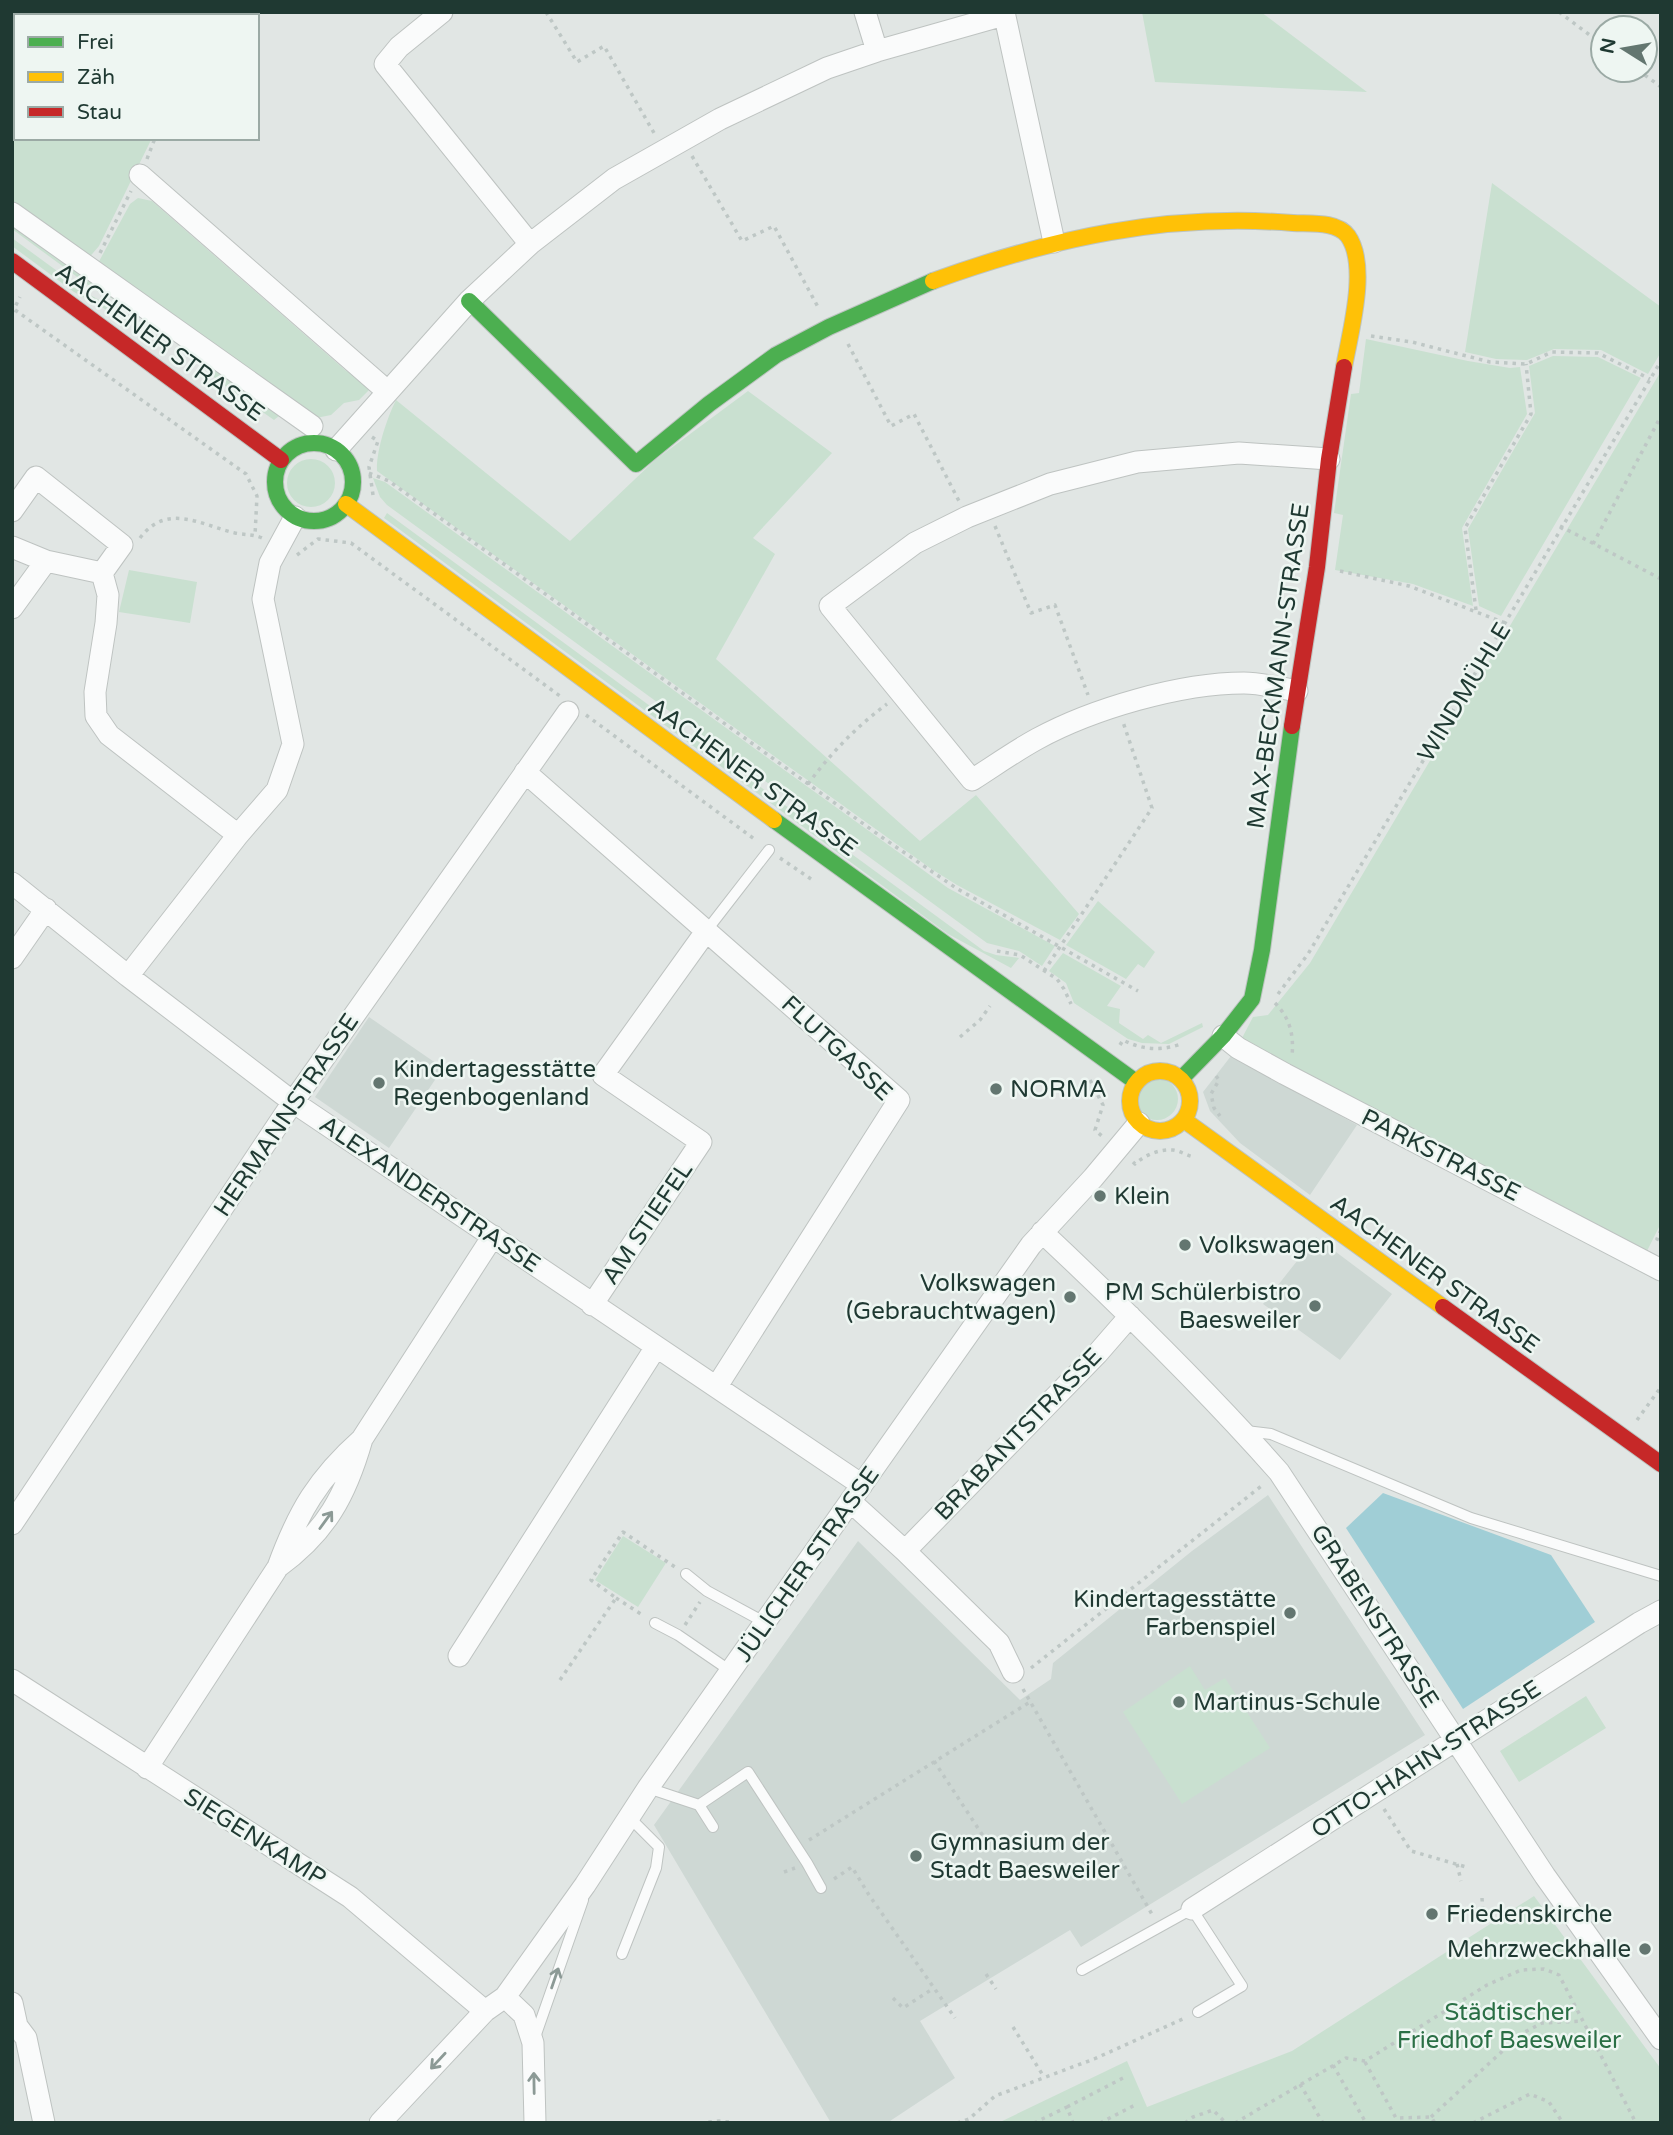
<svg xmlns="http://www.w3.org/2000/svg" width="1673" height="2135" viewBox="0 0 1673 2135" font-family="'Varela Round',sans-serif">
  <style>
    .built { fill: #ced8d4 }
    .green { fill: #c9e0d0 }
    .water { fill: #a0ced6 }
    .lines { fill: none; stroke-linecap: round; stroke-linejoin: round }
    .lane-casing { stroke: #bec3c1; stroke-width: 12 }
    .street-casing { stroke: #bec3c1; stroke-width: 23 }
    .fast-casing { stroke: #bdc4c1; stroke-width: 18 }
    .slow-casing { stroke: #bdc4c1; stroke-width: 18 }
    .jam-casing { stroke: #bdc4c1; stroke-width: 18 }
    .path { stroke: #bec7c5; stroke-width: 3.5; stroke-dasharray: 3.5 5; stroke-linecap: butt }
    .lane { stroke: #fafbfb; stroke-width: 10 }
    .street { stroke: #fafbfb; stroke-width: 21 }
    .fast { stroke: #4caf50; stroke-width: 16 }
    .slow { stroke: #ffc107; stroke-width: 16 }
    .jam { stroke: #c62828; stroke-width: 16 }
    .oneway { stroke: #8c9a96 }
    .poi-dot { fill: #637670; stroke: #eef6f2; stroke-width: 2.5 }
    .labels { text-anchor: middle; stroke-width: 5; stroke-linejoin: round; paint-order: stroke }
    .street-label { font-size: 24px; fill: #1f3932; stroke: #eef6f2 }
    .poi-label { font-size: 24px; fill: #1f3932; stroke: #eef6f2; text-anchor: start }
    .park-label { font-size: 24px; fill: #2a6f45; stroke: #eef6f2 }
  </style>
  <rect width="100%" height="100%" fill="#e1e6e4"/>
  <path class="built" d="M 369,1017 L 443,1068 L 389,1148 L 315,1097 Z
    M 1231,1056 L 1357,1125 L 1310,1195 L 1240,1143 L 1210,1111 L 1203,1092 Z
    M 1316,1237 L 1392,1294 L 1340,1360 L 1263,1304 Z
    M 1268,1495 L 1425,1735 L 1081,1947 L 1070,1930 L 920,2021 L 955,2078 L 887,2123 L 831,2123 L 654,1825 L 858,1541 L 1020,1700 L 1051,1679 L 1053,1663 L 1192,1551 Z"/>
  <path class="green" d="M 12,12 L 112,12 L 113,16 L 16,16 L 16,138 L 152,138 L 99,246 L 87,260 L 12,206 Z
    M 1142,12 L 1261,12 L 1367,92 L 1155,82 Z
    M 1492,183 L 1661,307 L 1661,352 L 1648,374 L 1601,350 L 1554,349 L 1527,360 L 1496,359 L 1465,352 Z
    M 138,198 L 152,201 L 345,370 L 371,388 L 359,400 L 344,403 L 331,415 L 311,419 L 96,267 L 130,204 Z
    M 12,218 L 284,412 L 274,420 L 217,380 L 182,345 L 135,310 L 95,290 L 12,229 Z
    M 12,238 L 90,295 L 139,321 L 136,326 L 74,292 L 12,246 Z
    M 1366,339 L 1468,361 L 1510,368 L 1520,367 L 1527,414 L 1462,528 L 1473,606 L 1413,584 L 1335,570 L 1343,515 L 1334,513 L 1351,394 L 1359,393 Z
    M 1553,356 L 1598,357 L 1641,378 L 1501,616 L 1479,606 L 1468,529 L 1535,413 L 1529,366 Z
    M 1661,371 L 1661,1223 L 1647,1251 L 1241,1040 L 1253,1017 L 1268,1015 L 1310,963 Z
    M 748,391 L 832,453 L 753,538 L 775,554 L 716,659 L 920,841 L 976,795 L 1079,914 L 1060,940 L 957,885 L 930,868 L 377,471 C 376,451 387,418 396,400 L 570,541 L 655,460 Z
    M287 483a24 24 0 1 1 48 0a24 24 0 1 1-48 0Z
    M 373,478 L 385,482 L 948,888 L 1055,946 L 1042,966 L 1019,951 L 987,943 L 387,505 L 380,497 Z
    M 387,513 L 984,951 L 996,955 L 1019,958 L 1011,968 L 948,934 L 384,518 Z
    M 129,570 L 197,582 L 190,623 L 119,612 Z
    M 1098,901 L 1155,952 L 1144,968 L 1138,964 L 1126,979 L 1066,945 Z
    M 1063,953 L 1121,986 L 1107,1006 L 1120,1009 L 1119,1023 L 1143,1039 L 1148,1035 L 1161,1043 L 1202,1023 L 1203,1027 L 1169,1044 L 1142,1043 L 1128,1039 L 1074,1003 L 1066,983 L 1049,971 Z
    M1136 1099a21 21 0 1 1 42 0a21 21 0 1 1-42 0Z
    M 623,1536 L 666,1563 L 638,1607 L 595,1580 Z
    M 1190,1666 L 1205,1690 L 1225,1678 L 1270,1748 L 1182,1804 L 1123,1712 Z
    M 1586,1696 L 1606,1728 L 1519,1782 L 1500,1751 Z
    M 1534,1896 L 1661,2069 L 1661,2123 L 998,2123 L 1127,2061 L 1147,2107 L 1292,2051 Z"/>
  <path class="water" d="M 1383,1493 L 1551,1555 L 1595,1622 L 1463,1709 L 1346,1528 Z"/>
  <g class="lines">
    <defs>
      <path id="lane" d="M 707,930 L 769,850
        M 1246,1431 L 1271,1434 L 1471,1518 L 1661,1576
        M 686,1574 L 707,1591 L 766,1623
        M 655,1623 L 678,1635 L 732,1672
        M 648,1788 L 699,1805 L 748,1772 L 807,1863 L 821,1888
        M 699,1805 L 713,1827
        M 622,1954 L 656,1868 L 659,1847 L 630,1818
        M 1082,1970 L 1192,1909 L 1242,1986 L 1198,2012
        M 534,2040 L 583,1900"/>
      <path id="street" d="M 442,12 L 399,47 L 385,64 L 530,244
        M 865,12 L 877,51
        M 1004,12 L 1054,242
        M 140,175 L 387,391
        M 12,213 L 312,426
        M 336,450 L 469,301 L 530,244 L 614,179 L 720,119 L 827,68 L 877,51 L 1004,15
        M 12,511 L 36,477 L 122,545 L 102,573 L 46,561 L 12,547
        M 102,573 L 108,595 L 106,623 L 95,692 L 96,716 L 109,735 L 238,835
        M 12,608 L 46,561
        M 1297,691 C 1280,688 1261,683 1244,683 C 1180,683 1092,709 1037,739 C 1015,751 994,766 972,780 L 830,606 L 915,543 L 967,517 L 1050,484 L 1137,462 L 1239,453 L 1329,459
        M 525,772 L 899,1100 L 717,1386
        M 12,883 L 128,976 L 293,1102 L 862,1485
        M 12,958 L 46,909
        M 128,976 L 238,835 L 277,790 L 293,744 L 263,599 L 270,563 L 295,517
        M 1223,1036 L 1238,1048 L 1285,1074 L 1661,1270
        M 1042,1232 C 1124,1309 1205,1388 1279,1472 L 1545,1876 L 1661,2039
        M 592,1305 L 701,1142 L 603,1075 L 707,930
        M 851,1502 L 905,1551 L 999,1643 L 1013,1672
        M 12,1524 L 293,1102 L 568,712
        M 905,1551 L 1097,1354 L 1130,1316
        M 278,1567 C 326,1532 346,1495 362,1439
        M 459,1656 L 656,1347
        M 12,1680 L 350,1897 L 485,2011
        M 147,1768 L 278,1567 C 298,1512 318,1478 362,1439 L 493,1236
        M 1192,1909 L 1639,1623 L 1661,1611
        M 505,1997 L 524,2015 L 533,2043 L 535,2123
        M 12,2003 L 17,2026 L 26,2038 L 44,2123
        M 380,2123 L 485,2011 L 505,1997 L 585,1885 L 648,1788 L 1031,1245 L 1093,1178 L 1139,1123"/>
      <path id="fast" d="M 469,301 L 636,464 L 709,404 L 776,355 L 829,327 L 933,281
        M275 482a39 39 0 1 1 78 0a39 39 0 1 1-78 0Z
        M 774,820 L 1136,1082
        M 1181,1079 L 1223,1036 L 1252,999 L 1262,950 L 1292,726"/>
      <path id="slow" d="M 933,281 C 1052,238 1166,213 1293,223 C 1310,224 1337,221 1348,236 C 1369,266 1350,333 1344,367
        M 346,504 L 774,820
        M1130 1101a30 30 0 1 1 60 0a30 30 0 1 1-60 0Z
        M 1184,1120 L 1443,1307"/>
      <path id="jam" d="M 12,261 L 281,460
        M 1292,726 L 1317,567 L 1329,459 L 1344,367
        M 1443,1307 L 1661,1464"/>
    </defs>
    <use href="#lane" class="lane-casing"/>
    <use href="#street" class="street-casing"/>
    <use href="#fast" class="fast-casing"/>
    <use href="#slow" class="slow-casing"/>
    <use href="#jam" class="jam-casing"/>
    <path class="path" d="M 116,12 L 117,16
      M 546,12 L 577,62 L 604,46 L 654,133
      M 1559,12 L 1603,45
      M 211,16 L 213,12
      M 1638,70 L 1661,87
      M 692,156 L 742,241 L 774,226 L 818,307
      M 147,159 L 155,138
      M 100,253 L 131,191
      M 15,310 L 246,474 L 257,496 L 255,535
      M 12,313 L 20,297
      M 1371,336 L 1412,342 L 1490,362 L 1526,364 L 1552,352 L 1598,353 L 1650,379
      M 848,344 L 891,426 L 914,414 L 959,501
      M 372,437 L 378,441 L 369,467 L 373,495
      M 369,473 L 389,481 L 883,838 L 956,888 L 1138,991
      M 995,526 L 1031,613 L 1055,605 L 1088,695
      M 1560,526 L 1661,579
      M 140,538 C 167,502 201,525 235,533 C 245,535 253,534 262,538
      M 1593,544 L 1661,416
      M 297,555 L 318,539 L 351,543 L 560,696
      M 1340,571 L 1409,586 L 1505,623
      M 1476,610 L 1465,528 L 1531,414 L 1526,364
      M 586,715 L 757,841
      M 808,784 C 830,754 857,726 887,704
      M 780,858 L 811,879
      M 997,951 L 1020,955 L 1057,979 L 1064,989 L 1071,1004
      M 1044,971 L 1152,808 L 1123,722
      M 1278,994 L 1308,954 L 1661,361
      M 1275,1003 C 1290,1018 1294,1035 1292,1056
      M 960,1037 L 980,1020 L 990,1006
      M 1120,1045 L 1123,1040 C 1142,1050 1161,1051 1181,1044
      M 1216,1076 L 1219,1080 L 1211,1094 L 1214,1108 L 1220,1116
      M 1090,1080 L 1103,1105 L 1095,1130 L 1103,1137
      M 1133,1162 L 1135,1164 C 1145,1155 1159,1149 1173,1150 C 1181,1151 1189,1157 1195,1157
      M 1661,1230 L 1657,1239 L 1661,1241
      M 1637,1420 L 1661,1387
      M 616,1598 L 644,1616
      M 685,1625 L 700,1602
      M 1031,1668 L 1264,1484
      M 560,1680 L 616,1598 L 591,1580 L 623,1532 L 675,1567
      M 1023,1689 L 1153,1916
      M 934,1761 L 989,1845
      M 1384,1809 L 1411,1851 L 1466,1867
      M 809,1840 L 1030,1702
      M 1457,1864 L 1461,1881
      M 784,1872 L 795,1868
      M 834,1879 L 852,1867 L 869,1895 L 955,2018
      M 1482,1898 L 1483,1913
      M 986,1974 L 996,1989
      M 893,1998 L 903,2008 L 934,1988
      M 1013,2027 L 1044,2077
      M 1365,2062 L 1396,2118 L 1431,2117 L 1435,2123
      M 1333,2065 L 1366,2123
      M 1300,2084 L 1323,2123
      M 1067,2107 L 1123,2078
      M 1431,2117 L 1521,2034 L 1542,2023 L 1582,2021
      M 700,2123 L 719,2121 L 737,2123
      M 957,2123 L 969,2119 L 995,2096 L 1094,2059 L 1185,2018
      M 1034,2123 L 1067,2107 L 1073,2123
      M 1100,2123 L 1137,2104
      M 1185,2123 L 1193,2117 L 1213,2110 L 1226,2123
      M 1235,2123 L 1346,2058 L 1365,2061 L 1487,1985 L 1521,1970 L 1544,1969 L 1559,1975 L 1636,2123
      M 1473,2123 L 1530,2094 L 1549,2102 L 1563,2123"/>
    <use href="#lane" class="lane"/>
    <use href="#street" class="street"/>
    <use href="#fast" class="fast"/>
    <use href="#slow" class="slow"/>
    <use href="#jam" class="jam"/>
  </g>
  <defs><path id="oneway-shaft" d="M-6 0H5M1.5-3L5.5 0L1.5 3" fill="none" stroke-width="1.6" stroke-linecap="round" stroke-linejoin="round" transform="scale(1.75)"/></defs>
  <g class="oneway">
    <use href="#oneway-shaft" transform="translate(326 1520) rotate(-54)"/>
    <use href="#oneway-shaft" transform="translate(555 1978) rotate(-71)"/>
    <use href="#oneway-shaft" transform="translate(438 2061) rotate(133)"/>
    <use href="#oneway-shaft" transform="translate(534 2083) rotate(-91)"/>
  </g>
  <g class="poi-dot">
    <circle cx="379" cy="1083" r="7"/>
    <circle cx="996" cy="1089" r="7"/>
    <circle cx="1100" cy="1196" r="7"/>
    <circle cx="1185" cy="1245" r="7"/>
    <circle cx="1070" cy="1297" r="7"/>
    <circle cx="1315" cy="1306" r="7"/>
    <circle cx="1290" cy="1613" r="7"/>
    <circle cx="1179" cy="1702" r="7"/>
    <circle cx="916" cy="1856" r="7"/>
    <circle cx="1432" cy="1914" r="7"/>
    <circle cx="1645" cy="1949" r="7"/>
  </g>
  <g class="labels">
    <g class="street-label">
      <text transform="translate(160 342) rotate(36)" y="8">AACHENER STRASSE</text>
      <text transform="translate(1278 666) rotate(-82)" y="8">MAX-BECKMANN-STRASSE</text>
      <text transform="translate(1464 692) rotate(-59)" y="8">WINDMÜHLE</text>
      <text transform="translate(753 777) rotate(36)" y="8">AACHENER STRASSE</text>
      <text transform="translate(837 1048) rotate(43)" y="8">FLUTGASSE</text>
      <text transform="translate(286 1115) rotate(-56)" y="8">HERMANNSTRASSE</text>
      <text transform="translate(1441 1155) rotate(27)" y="8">PARKSTRASSE</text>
      <text transform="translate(430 1194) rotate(34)" y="8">ALEXANDERSTRASSE</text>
      <text transform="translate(647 1223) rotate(-56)" y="8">AM STIEFEL</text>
      <text transform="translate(1435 1274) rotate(36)" y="8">AACHENER STRASSE</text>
      <text transform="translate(1018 1434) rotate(-46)" y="8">BRABANTSTRASSE</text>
      <text transform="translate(807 1564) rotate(-55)" y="8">JÜLICHER STRASSE</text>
      <text transform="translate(1375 1616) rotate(57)" y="8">GRABENSTRASSE</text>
      <text transform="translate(1426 1759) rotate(-33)" y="8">OTTO-HAHN-STRASSE</text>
      <text transform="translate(255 1837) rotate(32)" y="8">SIEGENKAMP</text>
    </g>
    <g class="poi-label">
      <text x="393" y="1077">Kindertagesstätte<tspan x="393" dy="28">Regenbogenland</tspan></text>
      <text x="1010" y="1097">NORMA</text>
      <text x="1114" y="1204">Klein</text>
      <text x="1199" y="1253">Volkswagen</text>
      <text x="1056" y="1291" text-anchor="end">Volkswagen<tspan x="1056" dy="28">(Gebrauchtwagen)</tspan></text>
      <text x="1301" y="1300" text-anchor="end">PM Schülerbistro<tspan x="1301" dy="28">Baesweiler</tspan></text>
      <text x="1276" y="1607" text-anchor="end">Kindertagesstätte<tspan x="1276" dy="28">Farbenspiel</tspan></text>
      <text x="1193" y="1710">Martinus-Schule</text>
      <text x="930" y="1850">Gymnasium der<tspan x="930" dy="28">Stadt Baesweiler</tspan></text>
      <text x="1446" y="1922">Friedenskirche</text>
      <text x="1631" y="1957" text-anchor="end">Mehrzweckhalle</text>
    </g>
    <g class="park-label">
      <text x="1509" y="2020">Städtischer<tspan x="1509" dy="28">Friedhof Baesweiler</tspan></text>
    </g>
  </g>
  <rect width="1673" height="2135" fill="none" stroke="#1f3932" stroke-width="28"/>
  <rect x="14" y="14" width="245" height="126" fill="#eef6f2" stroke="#9baaa5" stroke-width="2"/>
  <rect x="28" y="37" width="35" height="10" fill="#4caf50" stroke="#9baaa5" stroke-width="2"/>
  <text x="77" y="49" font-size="21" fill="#1f3932">Frei</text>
  <rect x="28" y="72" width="35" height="10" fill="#ffc107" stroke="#9baaa5" stroke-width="2"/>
  <text x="77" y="84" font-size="21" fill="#1f3932">Zäh</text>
  <rect x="28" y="107" width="35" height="10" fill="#c62828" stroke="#9baaa5" stroke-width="2"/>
  <text x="77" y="119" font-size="21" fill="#1f3932">Stau</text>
  <g transform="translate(1624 49) rotate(281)"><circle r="33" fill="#eef6f2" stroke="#9baaa5" stroke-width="2"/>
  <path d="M0-5L12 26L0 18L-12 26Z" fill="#637670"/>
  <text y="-10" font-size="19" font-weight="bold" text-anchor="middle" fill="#1f3932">N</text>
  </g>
</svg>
